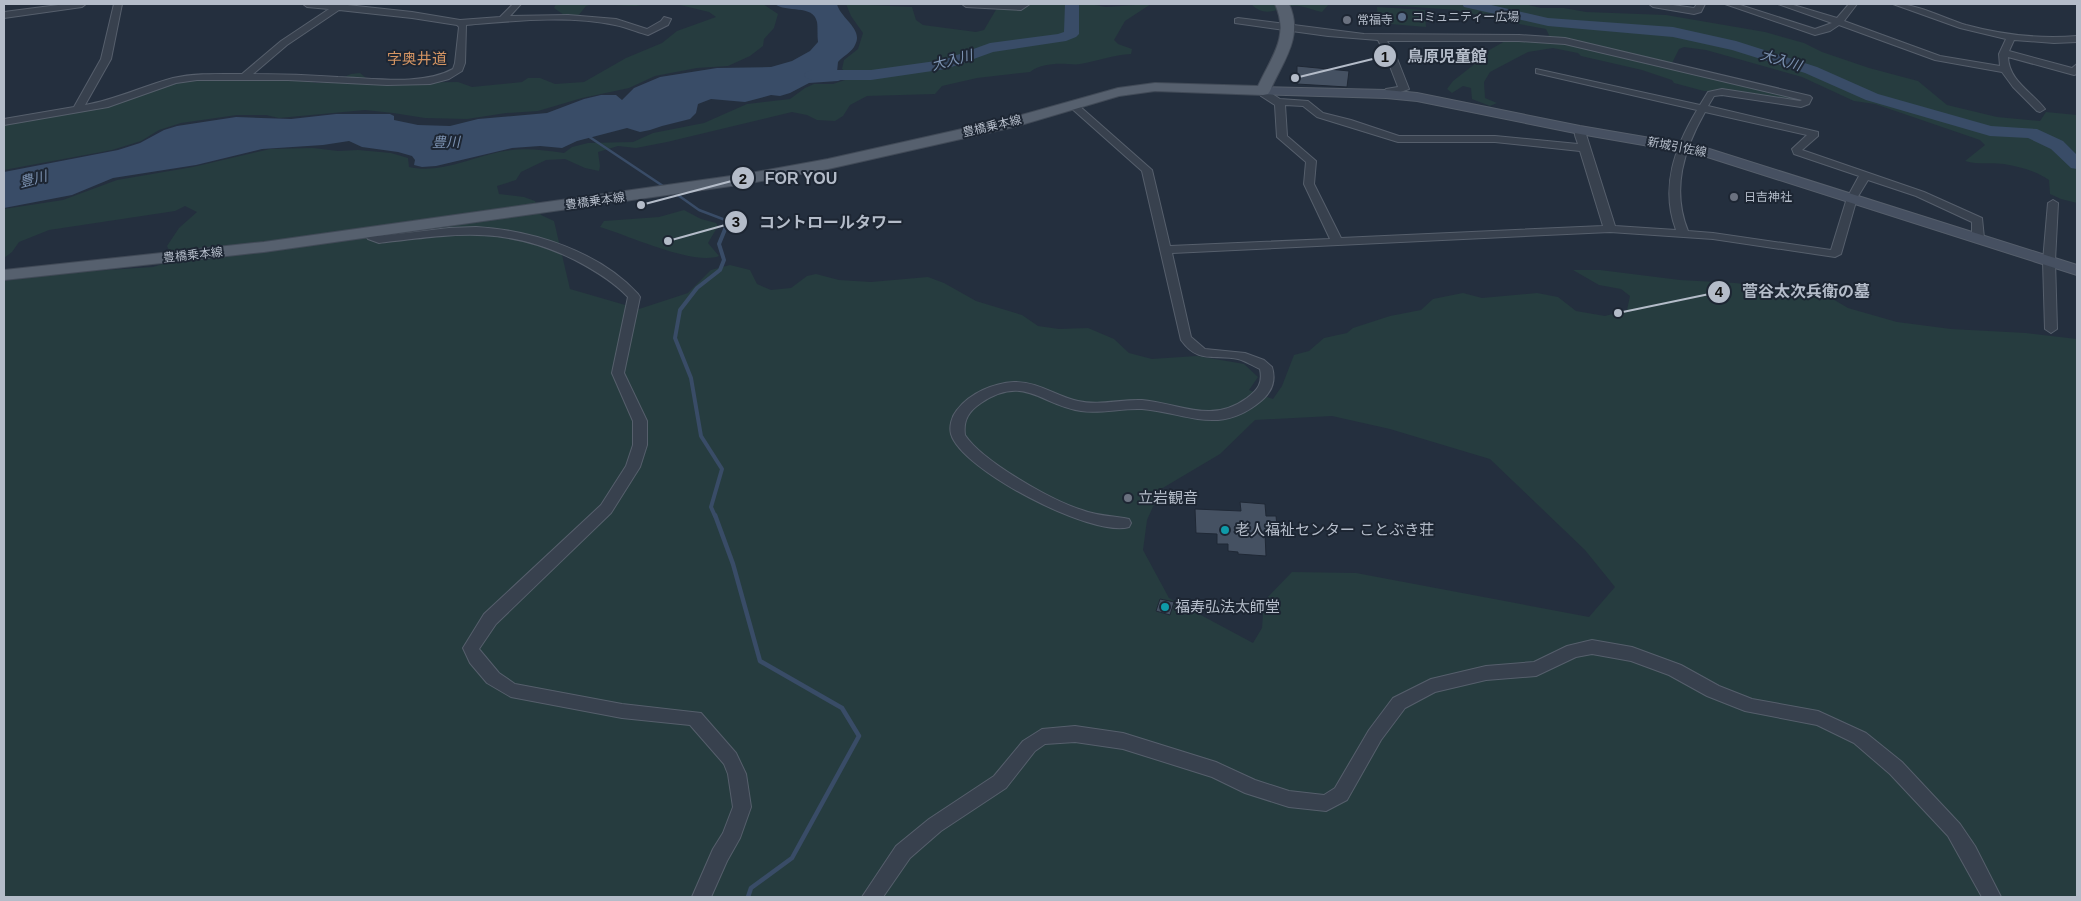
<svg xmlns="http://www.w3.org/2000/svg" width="2081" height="901" viewBox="0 0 2081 901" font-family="Helvetica,'Noto Sans JP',sans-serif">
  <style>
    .green { fill: #263c3f; fill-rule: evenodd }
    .water { fill: #394c67 }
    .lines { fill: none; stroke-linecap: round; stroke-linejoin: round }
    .stream-far2 { stroke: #394c67; stroke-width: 2.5 }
    .stream-far1 { stroke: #394c67; stroke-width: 4 }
    .stream { stroke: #394c67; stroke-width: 4.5 }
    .river { fill: #394c67; fill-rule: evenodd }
    .building { fill: #455162; stroke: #1f2835 }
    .street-casing { stroke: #565f6c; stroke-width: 2 }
    .secondary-casing { stroke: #565f6c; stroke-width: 2 }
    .primary-casing { stroke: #414a57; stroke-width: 2 }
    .street { fill: #38414e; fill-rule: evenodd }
    .secondary { fill: #465061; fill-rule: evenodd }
    .primary { fill: #56606e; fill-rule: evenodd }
    .service-dot { fill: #5c6f8a; stroke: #1d2633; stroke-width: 2 }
    .worship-dot { fill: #6b7280; stroke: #1d2633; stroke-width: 2 }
    .culture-dot { fill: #0f9aa8; stroke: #1d2633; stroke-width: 2 }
    .labels { text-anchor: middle; stroke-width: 4; stroke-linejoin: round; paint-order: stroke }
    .far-poi-label { font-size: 12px; fill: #b4bcc9; stroke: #1d2633; text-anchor: start }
    .far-street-label { font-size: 12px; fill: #b4bcc9; stroke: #1d2633 }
    .far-water-label { font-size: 14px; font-style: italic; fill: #7c92b1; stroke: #1d2633 }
    .far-quarter-label { font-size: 15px; fill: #d59563; stroke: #1d2633 }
    .poi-label { font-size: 15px; fill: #b4bcc9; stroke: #1d2633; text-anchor: start }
    .leader { fill: none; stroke: #b4bcc9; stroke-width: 2 }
    .callout-dot { fill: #b4bcc9; stroke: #1d2633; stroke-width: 2 }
    .mark-label { font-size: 15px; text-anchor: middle; font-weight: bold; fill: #111 }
    .callout-label { font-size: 16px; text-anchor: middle; font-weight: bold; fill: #b4bcc9; stroke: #1d2633; stroke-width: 4; stroke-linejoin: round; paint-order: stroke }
  </style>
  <rect width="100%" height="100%" fill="#242f3e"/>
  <path class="green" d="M 556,4 L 647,4 L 636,6 L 593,4 L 586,6 L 578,16 L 564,15 L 554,8 Z
    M 676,4 L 763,4 L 778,14 L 774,28 L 764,39 L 763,46 L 750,56 L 728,66 L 697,68 L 655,76 L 629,88 L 582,98 L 538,111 L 506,113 L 467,119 L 425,118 L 393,113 L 365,110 L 279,118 L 266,115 L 237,115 L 181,123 L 159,130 L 141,141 L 112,150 L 4,170 L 4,126 L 16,122 L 86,111 L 125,101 L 178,82 L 196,79 L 298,79 L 316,83 L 335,81 L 351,74 L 360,73 L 366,78 L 366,83 L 458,82 L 472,87 L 522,82 L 528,78 L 540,78 L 555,84 L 584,82 L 626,58 L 662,43 L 677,31 L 716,17 L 709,12 Z
    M 846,4 L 912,7 L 916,20 L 923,25 L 976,32 L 984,30 L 997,8 L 1016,8 L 1029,6 L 1031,4 L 1089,4 L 1106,7 L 1151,4 L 1125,21 L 1114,40 L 1118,44 L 1132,49 L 1131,54 C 1113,55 1098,61 1080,64 C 1076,65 1072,64 1068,64 C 1056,63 1040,64 1030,72 L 977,78 L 942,86 L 935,94 L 867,96 L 850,105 L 843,116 L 835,121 L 817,120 L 807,115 L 792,112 L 667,142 L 636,148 L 618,146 L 598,152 L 600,166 L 599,171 L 585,168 L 565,159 L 546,160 L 521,172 L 516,180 L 497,186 L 499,194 L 524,197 L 535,201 L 541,215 L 554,221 L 570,289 L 639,309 L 688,293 L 711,270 L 730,265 L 750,270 L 757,284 L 771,290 L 791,288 L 807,276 L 816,274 L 839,280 L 871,282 L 928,277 L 944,283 L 976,301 L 1022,315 L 1038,326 L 1059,329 L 1088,328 L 1114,339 L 1129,353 L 1152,359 L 1197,356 L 1244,364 L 1258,377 L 1249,390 L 1273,399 L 1282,386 L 1294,355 L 1309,351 L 1324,338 L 1347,333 L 1353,328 L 1390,316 L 1421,310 L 1433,299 L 1463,293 L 1482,298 L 1537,293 L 1558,297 L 1576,311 L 1605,316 L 1627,310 L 1630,296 L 1621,289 L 1599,285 L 1573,270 L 1600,270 L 1680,280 L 1735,283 L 1796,290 L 1831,298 L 1848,308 L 1897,322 L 1951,329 L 2026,333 L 2077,339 L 2077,897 L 4,897 L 4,281 L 77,272 L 153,267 L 169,262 L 169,250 L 167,246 L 179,228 L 197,212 L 185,206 L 175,211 L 49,230 L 19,242 L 12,252 L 4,258 L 4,209 L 63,200 L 117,180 L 193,167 L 270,149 L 313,148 L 338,151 L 358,150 L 391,153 L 408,158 L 409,167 C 440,174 470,158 499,152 C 522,147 542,150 564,153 L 572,147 L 588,143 L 633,142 L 653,133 L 704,123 L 747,104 L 790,99 L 805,88 L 814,84 L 833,84 L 848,79 L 865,79 L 863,73 L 848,73 L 842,69 L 844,60 L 858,49 L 863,33 L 851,16 ZM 1332,416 L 1390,429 L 1490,459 L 1585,550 L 1615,587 L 1589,617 L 1356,573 L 1292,572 L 1264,601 L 1262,628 L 1253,643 L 1169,598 L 1143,550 L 1147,520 L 1161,489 L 1220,454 L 1255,420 Z
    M 1251,4 L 1329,4 L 1322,12 C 1315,11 1307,7 1299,6 C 1281,4 1268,21 1251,4 Z
    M 1374,4 L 1524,4 L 1541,8 L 1564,8 L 1586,12 L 1666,15 L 1765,32 L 1804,43 L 1822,52 L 1869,68 L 1918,81 L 1947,105 L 1997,117 L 2040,121 L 2046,112 L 2077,115 L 2077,203 L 2061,199 L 2050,194 L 2049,180 C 2037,171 2020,167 2004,164 C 1990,162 1979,165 1965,161 L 1985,145 L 1980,140 L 1875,104 L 1854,101 L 1802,77 L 1706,50 L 1684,47 L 1679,49 L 1672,63 L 1678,70 L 1800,98 L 1798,101 L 1735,91 L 1704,91 L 1674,83 L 1672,80 L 1642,70 L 1581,56 L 1578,53 L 1553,48 L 1528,52 L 1490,72 L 1484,82 L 1485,98 L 1497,103 L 1490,106 L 1472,99 L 1471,88 L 1463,86 L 1452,93 L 1447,89 L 1453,81 L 1476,63 L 1477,57 L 1507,40 L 1545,40 L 1549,35 L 1546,29 L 1503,21 L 1456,10 Z
    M 1377,7 L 1425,10 L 1426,27 L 1378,23 Z
    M 684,210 L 701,219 L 716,223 L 718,226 L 708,243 L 719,256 C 694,266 627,235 600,227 L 604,221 L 659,217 Z"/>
  <path class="water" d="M 775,4 L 837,4 C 840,18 864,29 855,45 C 853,51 842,57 838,62 L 837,72 L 845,74 L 846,78 L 838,81 L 809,83 L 790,93 L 780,96 L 771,95 L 745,102 L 711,99 L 698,104 L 696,113 L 690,119 L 662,126 L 650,130 L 640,132 L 627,128 L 577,141 L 562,148 L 540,146 L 512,148 L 436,166 L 422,167 L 414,165 L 415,160 L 412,156 L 398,152 L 362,147 L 349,141 L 323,145 L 262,149 L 196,165 L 113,178 L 72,195 L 4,208 L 4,172 L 118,150 L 140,143 L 164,130 L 177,126 L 236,117 L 291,119 L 336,114 L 390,114 L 394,116 L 394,120 L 418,125 L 450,126 L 478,119 L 547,113 L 584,99 L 601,95 L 616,95 L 622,100 L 634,88 L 660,77 L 717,68 L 771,67 L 792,61 L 810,51 L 818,42 C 817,35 818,28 817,22 C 814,4 785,13 775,4 Z"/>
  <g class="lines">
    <path class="stream-far2" d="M 588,136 L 663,186
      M 675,193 L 699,210 L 728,221 L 727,223"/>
    <path class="stream-far1" d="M 715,516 L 711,507 L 722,469 L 701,436 L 691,378 L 675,338 L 680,310 L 697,288 L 720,270 L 724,260 L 719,244 L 728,222"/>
    <path class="stream" d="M 715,515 L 733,564 L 760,661 L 842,708 L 859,736 L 792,858 L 751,888 L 748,897"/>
    <path class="river" d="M 1065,4 L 1079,4 L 1079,34 L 1076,37 L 1066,41 L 993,52 L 946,69 L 871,80 L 812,80 L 806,78 L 804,75 L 806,72 L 812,70 L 871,70 L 943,60 L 990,43 L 1058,34 L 1064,32 Z
      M 1462,4 L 1487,4 L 1548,18 L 1673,27 L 1736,41 L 1817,67 L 1878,94 L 1991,126 L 2037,129 L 2063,141 L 2077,155 L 2077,169 L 2071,168 L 2051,149 L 2028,138 L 1990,136 L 1866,100 L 1805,73 L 1732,50 L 1673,37 L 1548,26 L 1464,7 Z"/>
  </g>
  <path class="building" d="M 1297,66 L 1349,71 L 1347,87 L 1297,84 Z
    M 1240,502 L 1265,504 L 1266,516 L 1276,516 L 1278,535 L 1265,534 L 1266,556 L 1238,554 L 1238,552 L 1228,551 L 1228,544 L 1217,544 L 1217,534 L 1196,533 L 1195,509 L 1241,511 Z
    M 1160,599 L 1174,602 L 1170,615 L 1156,611 Z"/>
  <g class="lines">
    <defs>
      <path id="street" d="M 66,4 L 86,4 L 82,7 L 4,18 L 4,12 Z
        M 114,4 L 122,4 L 111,59 L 85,105 C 115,100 143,86 173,78 C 195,73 219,74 242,74 L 281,41 L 329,9 L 307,7 L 303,4 L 338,4 L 412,12 L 460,20 L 500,17 L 513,4 L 521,4 L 510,16 L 568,15 L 616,19 L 647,29 L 661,21 L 664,17 L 671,19 L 668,25 L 648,35 C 637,32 626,27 615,25 C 567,15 514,21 466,25 L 465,63 L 462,71 L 449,79 L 430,84 L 387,85 L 288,80 L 197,80 L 176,83 L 108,107 L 4,125 L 4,119 L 74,107 L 101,59 ZM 339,10 L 412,18 L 457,25 L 459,27 L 455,63 L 453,69 C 422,86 373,78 338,77 C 310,75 281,74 253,74 L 287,45 Z
        M 962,4 L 1030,4 L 1021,10 L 966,7 Z
        M 1649,4 L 1666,4 L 1694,8 L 1697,4 L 1705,4 L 1701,12 L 1694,14 L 1653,7 Z
        M 1725,4 L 1737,4 L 1815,29 L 1832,23 L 1778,4 L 1790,4 L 1837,18 L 1849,4 L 1857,4 L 1844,21 L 1940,56 L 2000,66 L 1999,54 L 2006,39 L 1960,28 L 1893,4 C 1915,3 1944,18 1966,25 C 2003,35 2039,39 2077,36 L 2077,42 L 2054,43 L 2014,40 L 2009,51 L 2072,68 L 2077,64 L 2077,74 L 2074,75 L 2008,57 C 2009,81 2031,91 2045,109 L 2040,112 L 2037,111 L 2013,87 L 2002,72 L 1935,60 L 1839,25 L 1830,31 L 1815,35 Z
        M 1238,18 L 1364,34 L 1519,35 L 1565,38 L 1810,96 L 1812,98 L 1809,104 L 1801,107 L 1722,95 L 1714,96 L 1708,106 L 1818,132 L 1818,136 L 1802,150 L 1924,192 L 1982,218 L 1984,238 L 1978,241 L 1972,238 L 1972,222 L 1916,196 L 1868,180 L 1857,198 L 1841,254 L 1835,257 L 1713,239 L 1610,232 L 1172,253 L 1191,337 L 1205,349 L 1245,353 L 1264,360 L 1272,367 C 1276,380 1272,392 1261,401 C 1219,436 1188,413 1142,409 C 1121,408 1101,414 1081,411 C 1041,405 1024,374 981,403 C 969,411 963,420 965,435 C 982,461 1052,501 1082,510 C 1095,515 1110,516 1124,518 L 1129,519 L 1131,523 L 1129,527 C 1093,538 961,470 951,434 C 949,426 952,416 957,410 C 970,393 994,383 1014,382 C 1040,382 1055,396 1078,401 C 1099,406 1121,399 1142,400 C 1182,404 1211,424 1247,398 C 1258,390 1263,383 1260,369 C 1253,366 1246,361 1238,359 C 1214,354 1198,364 1181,340 L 1142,171 L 1070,107 L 1070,103 L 1076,103 L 1152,170 L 1170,246 L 1330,239 L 1304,184 L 1306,162 L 1277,137 L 1275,105 L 1261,96 L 1258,91 L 1263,88 L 1280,99 L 1308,101 L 1323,113 L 1351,120 L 1399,136 L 1495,136 L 1578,144 C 1576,138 1573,133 1576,128 L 1584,128 L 1615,226 L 1676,230 C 1660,187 1675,147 1697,110 L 1536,73 L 1536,69 L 1700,105 L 1708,92 L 1722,89 L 1800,101 L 1802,100 L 1565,44 L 1519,41 L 1387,41 L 1396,56 L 1409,89 L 1386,97 L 1381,94 L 1386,89 L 1398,87 L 1386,56 L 1378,40 L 1328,36 L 1235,23 L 1235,19 ZM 1285,105 L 1303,106 L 1317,117 L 1398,142 L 1495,142 L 1580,151 L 1603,226 L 1341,238 L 1314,184 L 1316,161 L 1287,136 ZM 1705,112 L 1807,135 L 1792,149 L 1794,154 L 1859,176 L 1847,198 L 1831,250 L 1713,233 L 1688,231 C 1671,189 1684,149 1705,112 Z
        M 2053,200 L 2058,203 L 2055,261 L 2057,329 L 2051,333 L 2045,329 L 2043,261 L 2048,203 Z
        M 476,227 C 533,230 600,252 638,294 L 640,297 L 624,373 L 647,421 L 647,445 L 640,467 L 611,513 L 496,624 L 479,649 L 499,673 L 515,684 L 622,704 L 701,713 L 736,753 L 746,774 L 751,807 L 740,838 L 727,861 L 711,897 L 692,897 L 713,849 L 723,833 L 733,807 L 728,774 L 724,764 L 690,725 L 622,718 L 511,697 L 487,683 L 470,663 L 463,648 L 484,614 L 601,505 L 626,466 L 633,445 L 633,421 L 612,373 L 628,297 C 613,281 594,270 575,260 C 504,225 454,234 379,243 L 368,239 L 364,233 L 370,230 L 380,236 L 449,228 Z
        M 1592,640 L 1632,647 L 1681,665 L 1719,686 L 1752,699 L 1818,711 L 1866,733 L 1902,762 L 1960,824 L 1975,846 L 2001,897 L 1982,897 L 1948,836 L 1890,774 L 1854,743 L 1817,725 L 1745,711 L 1707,696 L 1669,675 L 1631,661 L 1592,654 L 1576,657 L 1536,676 L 1486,680 L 1435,692 L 1405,708 L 1381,740 L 1347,800 L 1326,811 L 1289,807 L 1245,793 L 1212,777 L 1123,749 L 1075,742 L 1045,744 L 1035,751 L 1006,788 L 941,831 L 910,858 L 883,897 L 862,897 L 896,846 L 929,819 L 994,776 L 1023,741 L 1042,729 L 1075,726 L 1123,733 L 1216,762 L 1255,780 L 1289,791 L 1324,795 L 1335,788 L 1369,730 L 1393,698 L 1431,679 L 1486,666 L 1534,662 L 1567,646 Z"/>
      <path id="secondary" d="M 1263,87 L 1386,90 L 1417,93 L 1580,126 L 1703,147 L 2077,265 L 2077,275 L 1701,155 L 1580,134 L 1417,101 L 1386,98 L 1258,94 L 1257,91 Z"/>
      <path id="primary" d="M 1275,4 L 1289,4 C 1304,37 1283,61 1270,91 L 1268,94 L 1263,95 L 1155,91 L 1119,96 L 1014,127 L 828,169 L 745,184 L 264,252 L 4,280 L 4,270 L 264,242 L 745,174 L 828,159 L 1011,118 L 1118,88 L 1155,83 L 1258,86 C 1271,57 1290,37 1275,4 Z"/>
    </defs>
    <use href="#street" class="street-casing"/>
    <use href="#secondary" class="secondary-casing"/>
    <use href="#primary" class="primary-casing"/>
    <use href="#street" class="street"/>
    <use href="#secondary" class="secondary"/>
    <use href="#primary" class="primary"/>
  </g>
  <circle class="service-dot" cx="1402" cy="17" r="5"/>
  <g class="worship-dot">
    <circle cx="1347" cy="20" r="5"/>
    <circle cx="1734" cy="197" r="5"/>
    <circle cx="1128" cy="498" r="5"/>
  </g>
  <g class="culture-dot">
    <circle cx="1225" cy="530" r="5"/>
    <circle cx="1165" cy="607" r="5"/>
  </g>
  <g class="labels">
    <g class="far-poi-label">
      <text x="1412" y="21">コミュニティー広場</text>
      <text x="1357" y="24">常福寺</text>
      <text x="1744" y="201">日吉神社</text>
    </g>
    <g class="far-street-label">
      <text transform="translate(992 126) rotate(-13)" y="4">豊橋乗本線</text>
      <text transform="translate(1677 147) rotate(11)" y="4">新城引佐線</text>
      <text transform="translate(595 201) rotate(-8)" y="4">豊橋乗本線</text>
      <text transform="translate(193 255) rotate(-6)" y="4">豊橋乗本線</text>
    </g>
    <g class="far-water-label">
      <text transform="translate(952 60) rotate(-15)" y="5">大入川</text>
      <text transform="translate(1781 60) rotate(17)" y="5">大入川</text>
      <text transform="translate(446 142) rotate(-1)" y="5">豊川</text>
      <text transform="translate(33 179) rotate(-14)" y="5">豊川</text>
    </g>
    <g class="far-quarter-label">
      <text x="417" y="64">字奥井道</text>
    </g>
    <g class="poi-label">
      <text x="1138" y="503">立岩観音</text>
      <text x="1235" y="535">老人福祉センター ことぶき荘</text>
      <text x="1175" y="612">福寿弘法太師堂</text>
    </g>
  </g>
  <path class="leader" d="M1295 78L1385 56M641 205L743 178M668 241L736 222M1618 313L1719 292"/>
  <g class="callout-dot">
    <circle cx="1295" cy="78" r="5"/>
    <circle cx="641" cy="205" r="5"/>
    <circle cx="668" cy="241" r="5"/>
    <circle cx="1618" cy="313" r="5"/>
    <circle cx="1385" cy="56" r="12"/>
    <circle cx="743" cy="178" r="12"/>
    <circle cx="736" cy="222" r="12"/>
    <circle cx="1719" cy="292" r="12"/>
  </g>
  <g class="mark-label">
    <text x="1385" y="62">1</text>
    <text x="743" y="184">2</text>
    <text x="736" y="227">3</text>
    <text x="1719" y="297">4</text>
  </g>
  <g class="callout-label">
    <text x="1447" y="62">鳥原児童館</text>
    <text x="801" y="184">FOR YOU</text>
    <text x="831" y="228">コントロールタワー</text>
    <text x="1806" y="297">菅谷太次兵衛の墓</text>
  </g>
  <rect width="2081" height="901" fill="none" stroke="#b4bcc9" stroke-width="10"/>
</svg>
